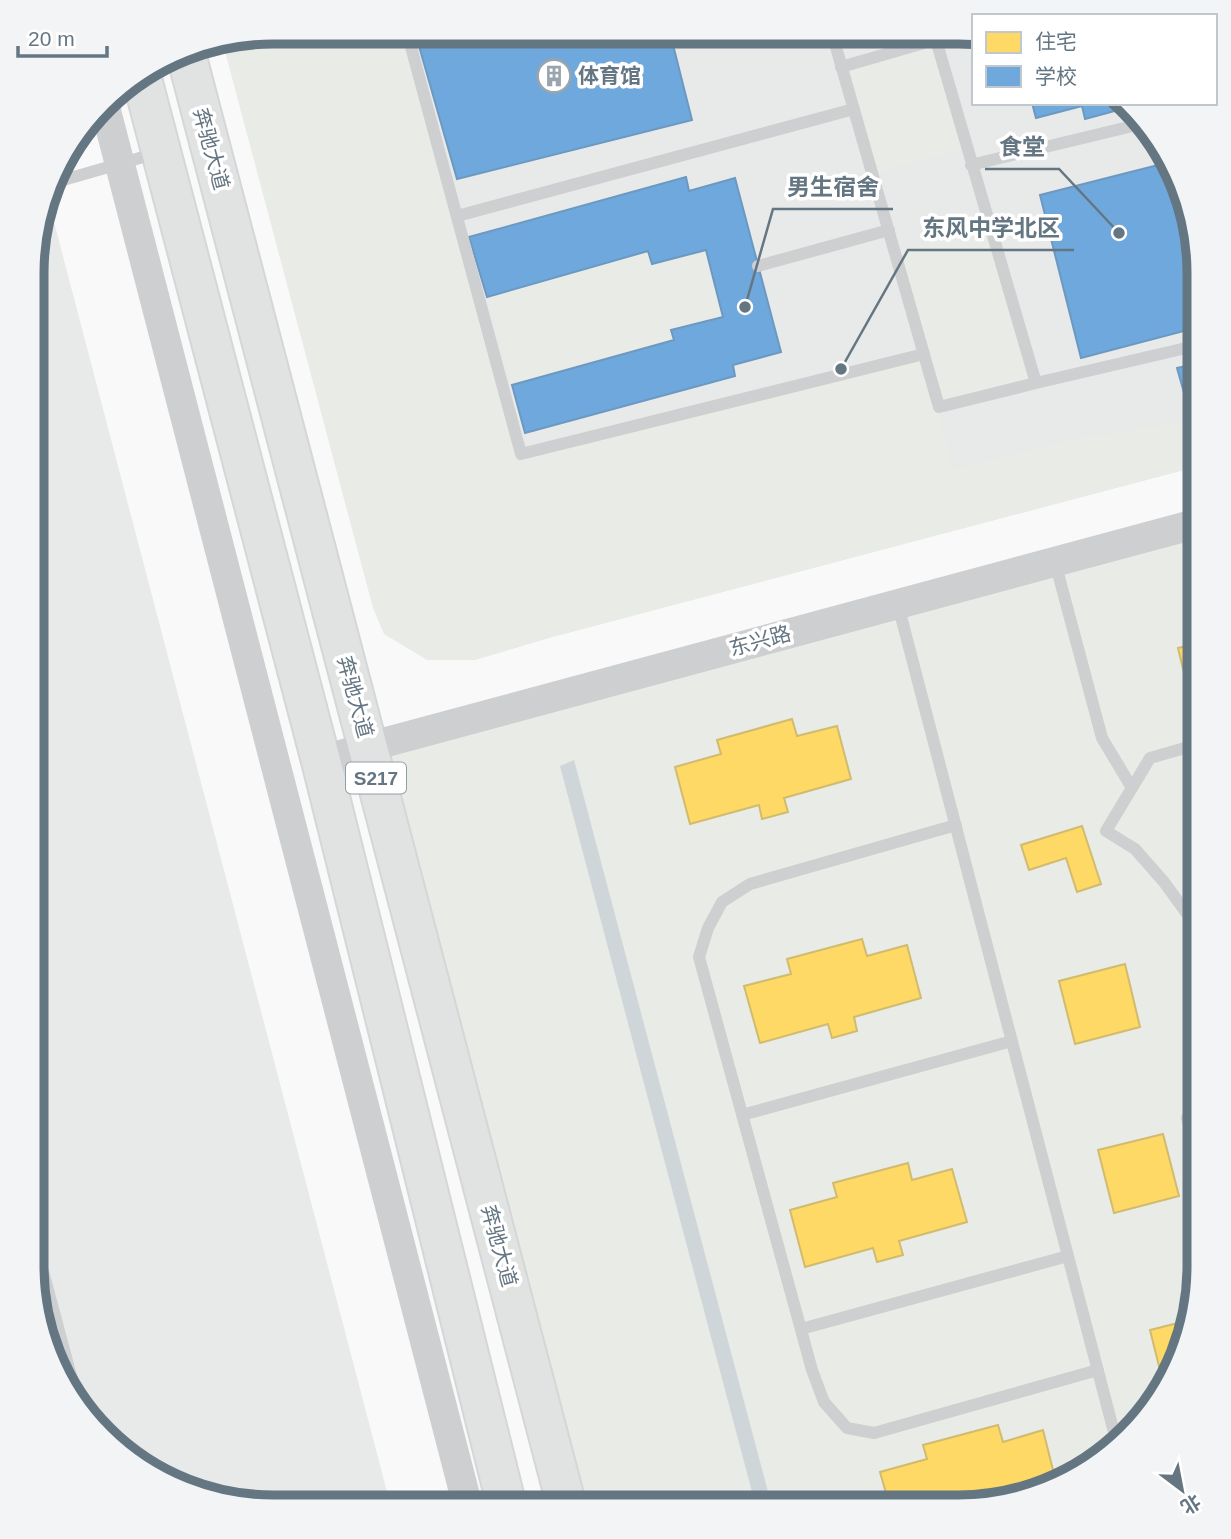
<svg xmlns="http://www.w3.org/2000/svg" width="1231" height="1539" viewBox="0 0 1231 1539" font-family="Helvetica,'Noto Sans SC',sans-serif">
  <style>
    .built { fill: #e8e9e9 }
    .green { fill: #e8ebe6 }
    .water { fill: #ced6d9 }
    .homes { fill: #ffd966; stroke: #d1bb6f; stroke-width: 2 }
    .schools { fill: #6fa8dc; stroke: #6c99c1; stroke-width: 2 }
    .lines { fill: none; stroke-linecap: round; stroke-linejoin: round }
    .primary-casing { stroke: #d5d6d7; stroke-width: 42 }
    .service { stroke: #cecfd0; stroke-width: 12 }
    .tertiary { stroke: #cecfd0; stroke-width: 30 }
    .primary { stroke: #e1e2e2; stroke-width: 38 }
    .labels { text-anchor: middle; stroke-width: 7; stroke-linejoin: round; paint-order: stroke }
    .shield { fill: #fff; stroke: #939fa8; stroke-width: 2 }
    .shield-label { font-size: 19px; font-weight: bold; fill: #657683 }
    .poi-label { font-size: 21px; font-weight: bold; fill: #657683; stroke: #fff; text-anchor: start }
    .street-label { font-size: 21px; fill: #657683; stroke: #fff }
    .rim { fill: none; stroke: #657683; stroke-width: 9 }
    .leader { fill: none; stroke: #657683; stroke-width: 2.5 }
    .callout-dot { fill: #657683; stroke: #fff; stroke-width: 2.5 }
    .callout-label { font-size: 23px; text-anchor: middle; font-weight: bold; fill: #657683; stroke: #fff; stroke-width: 7; stroke-linejoin: round; paint-order: stroke }
  </style>
  <rect width="100%" height="100%" fill="#f9f9f9"/>
  <path class="built" d="M 388,32 L 974,34 L 974,103 L 1122,103 L 1167,152 L 1199,272 L 1199,466 L 556,636 Z
    M 48,199 L 391,1507 L 256,1507 L 139,1467 L 64,1387 L 32,1267 L 34,241 Z"/>
  <path class="green" d="M 272,32 L 407,32 L 522,453 L 924,354 L 895,251 L 990,227 L 1036,383 L 939,407 L 932,384 L 953,470 L 1081,438 L 1199,419 L 1199,466 L 556,636 L 475,660 L 427,660 L 384,634 L 373,608 L 222,40 Z
    M 935,39 L 967,149 L 872,174 L 841,67 Z
    M 706,250 L 723,317 L 671,331 L 674,340 L 512,385 L 487,297 L 648,251 L 652,264 Z
    M 1199,523 L 1199,1283 L 1159,1400 L 1079,1475 L 974,1507 L 567,1507 L 368,747 Z"/>
  <path class="water" d="M 574,760 L 772,1507 L 756,1507 L 560,766 Z"/>
  <path class="homes" d="M 1199,643 L 1199,704 L 1192,706 L 1178,648 Z
    M 792,719 L 797,736 L 837,726 L 851,779 L 784,798 L 788,812 L 762,819 L 759,805 L 690,824 L 675,767 L 721,754 L 717,740 Z
    M 1082,826 L 1101,884 L 1077,892 L 1066,858 L 1029,870 L 1021,845 Z
    M 862,939 L 867,956 L 907,945 L 921,998 L 854,1017 L 857,1031 L 832,1038 L 828,1024 L 760,1043 L 744,986 L 791,974 L 787,959 Z
    M 1125,964 L 1140,1027 L 1075,1044 L 1059,981 Z
    M 1163,1134 L 1179,1196 L 1114,1213 L 1098,1150 Z
    M 908,1163 L 912,1180 L 952,1169 L 967,1222 L 899,1241 L 903,1255 L 877,1262 L 873,1248 L 805,1267 L 790,1210 L 837,1197 L 833,1183 Z
    M 1186,1321 L 1164,1386 L 1150,1330 Z
    M 998,1425 L 1003,1442 L 1043,1430 L 1056,1482 L 974,1507 L 890,1507 L 880,1472 L 927,1459 L 923,1445 Z"/>
  <path class="schools" d="M 415,32 L 670,33 L 692,120 L 457,179 Z
    M 1032,103 L 1122,103 L 1126,108 L 1085,119 L 1082,106 L 1036,118 Z
    M 1170,162 L 1199,272 L 1199,327 L 1081,358 L 1040,195 Z
    M 686,177 L 689,191 L 735,178 L 781,352 L 733,365 L 735,376 L 525,433 L 512,385 L 674,340 L 671,330 L 723,317 L 706,250 L 652,264 L 648,251 L 487,297 L 469,237 Z
    M 1199,363 L 1199,419 L 1192,421 L 1177,368 Z"/>
  <g class="lines">
    <defs>
      <path id="primary" d="M 185,50 L 567,1507
        M 141,75 L 321,761 L 507,1507"/>
    </defs>
    <use href="#primary" class="primary-casing"/>
    <path class="service" d="M 407,32 L 521,454 L 924,354
      M 832,33 L 939,407 L 1036,383 L 934,33
      M 841,67 L 955,34
      M 971,165 L 1141,124
      M 53,183 L 157,153
      M 457,216 L 854,109
      M 758,266 L 889,230
      M 1036,383 L 1199,345
      M 1055,562 L 1102,738 L 1132,788
      M 898,605 L 1116,1440
      M 956,825 L 750,884 L 722,902 L 708,928 L 699,957 L 812,1370 L 824,1402 L 847,1428 L 874,1433 L 1098,1370
      M 1199,934 L 1193,922 L 1164,882 L 1135,849 L 1106,831 L 1150,758 L 1199,744
      M 742,1115 L 1012,1041
      M 1199,1159 L 1187,1118 L 1199,1096
      M 32,1230 L 78,1402
      M 801,1329 L 1068,1256"/>
    <path class="tertiary" d="M 104,103 L 468,1507
      M 321,761 L 368,747 L 1199,523"/>
    <use href="#primary" class="primary"/>
  </g>
  <defs>
    <symbol id="building-ring" viewBox="-11 -11 22 22"><circle r="9.5" fill="#fff" stroke="#99a4ac" stroke-width="1.5"/><path d="M-4-6H4V6H1V3H-1V6H-4ZM-2.5-4.3h1.7v1.8h-1.7ZM.8-4.3h1.7v1.8H.8ZM-2.5-1h1.7V.8h-1.7ZM.8-1h1.7V.8H.8Z" fill="#99a4ac"/></symbol>
  </defs>
  <g fill-rule="evenodd">
    <use href="#building-ring" x="535" y="57" width="38" height="38"/>
  </g>
  <g class="labels">
    <rect class="shield" x="346" y="762.5" width="60" height="31" rx="5"/>
    <g class="shield-label">
      <text x="376" y="785">S217</text>
    </g>
    <g class="poi-label">
      <text x="578" y="83">体育馆</text>
    </g>
    <g class="street-label">
      <text transform="translate(211 149) rotate(75)" y="7">奔驰大道</text>
      <text transform="translate(760 641) rotate(-15)" y="7">东兴路</text>
      <text transform="translate(355 697) rotate(75)" y="7">奔驰大道</text>
      <text transform="translate(499 1246) rotate(75)" y="7">奔驰大道</text>
    </g>
  </g>
  <path d="M0 0H1231V1539H0ZM273 44H958A229 229 0 0 1 1187 273V1266A229 229 0 0 1 958 1495H273A229 229 0 0 1 44 1266V273A229 229 0 0 1 273 44Z" fill="#f3f4f5" fill-rule="evenodd"/>
  <path class="rim" d="M273 44H958A229 229 0 0 1 1187 273V1266A229 229 0 0 1 958 1495H273A229 229 0 0 1 44 1266V273A229 229 0 0 1 273 44Z"/>
  <path class="leader" d="M1119 233L1059 169H985M745 307L773 209H893M841 369L908 250H1074"/>
  <g class="callout-dot">
    <circle cx="1119" cy="233" r="7"/>
    <circle cx="745" cy="307" r="7"/>
    <circle cx="841" cy="369" r="7"/>
  </g>
  <g class="callout-label">
    <text x="1022" y="155">食堂</text>
    <text x="833" y="195">男生宿舍</text>
    <text x="991" y="236">东风中学北区</text>
  </g>
  <rect x="972" y="14" width="245" height="91" fill="#ffffff" stroke="#c1c8cd" stroke-width="2"/>
  <rect x="986" y="32" width="35" height="21" fill="#ffd966" stroke="#c1c8cd" stroke-width="2"/>
  <text x="1035" y="49" font-size="21" fill="#657683">住宅</text>
  <rect x="986" y="66" width="35" height="21" fill="#6fa8dc" stroke="#c1c8cd" stroke-width="2"/>
  <text x="1035" y="84" font-size="21" fill="#657683">学校</text>
  <g transform="translate(1182 1490) rotate(148)" stroke="#ffffff" stroke-width="5" paint-order="stroke">
  <path d="M0-5L12 26L0 18L-12 26Z" fill="#657683"/>
  <text y="-10" font-size="19" font-weight="bold" text-anchor="middle" fill="#657683">北</text>
  </g>
  <path d="M18 46v10h89v-10" fill="none" stroke="#657683" stroke-width="3.5"/>
  <text x="28" y="46" font-size="21" fill="#657683" stroke="#ffffff" stroke-width="5" paint-order="stroke">20 m</text>
</svg>
